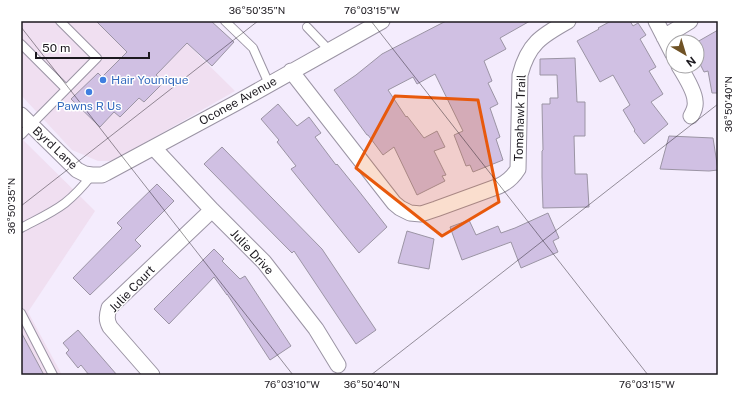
<svg xmlns="http://www.w3.org/2000/svg" width="739" height="396" viewBox="0 0 739 396" font-family="'Public Sans',sans-serif">
  <style>
    .commercial { fill: #f0dff1 }
    .building { fill: #d0c0e3; stroke: #9b94a4 }
    .lines { fill: none; stroke-linecap: round; stroke-linejoin: round }
    .service-casing { stroke: #9b94a4; stroke-width: 10 }
    .minor-casing { stroke: #9b94a4; stroke-width: 17 }
    .service { stroke: #fff; stroke-width: 8 }
    .minor { stroke: #fff; stroke-width: 15 }
    .marked { fill: #e8590c; fill-opacity: 0.2; stroke: #e8590c; stroke-width: 3; stroke-linejoin: round }
    .ticks { fill: none; stroke: #1c191f; stroke-width: 1; stroke-opacity: 0.45 }
    .shop-dot { fill: #3f7fe0; stroke: #fff; stroke-width: 1.5 }
    .labels { text-anchor: middle; stroke-width: 3; stroke-linejoin: round; paint-order: stroke }
    .shop-label { font-size: 12px; fill: #366cbe; stroke: #fff; text-anchor: start }
    .street-label { font-size: 12px; fill: #1c191f; stroke: #fff }
    .neatline { fill: none; stroke: #1c191f; stroke-width: 1.5 }
    .ticks-label { font-size: 10px; text-anchor: middle; fill: #1c191f }
  </style>
  <rect width="100%" height="100%" fill="#f4ecfd"/>
  <path class="commercial" d="M 21,21 L 164,21 L 235,91 L 113,161 L 98,161 L 72,150 L 21,95 Z
    M 21,138 L 95,211 L 28,312 L 62,375 L 21,375 Z"/>
  <path class="building" d="M 96,21 L 211,21 L 234,42 L 212,66 L 187,43 L 156,75 L 164,82 L 144,102 L 139,98 L 120,117 L 114,112 L 100,127 L 71,99 L 98,73 L 102,77 L 127,52 Z
    M 446,21 L 530,21 L 500,38 L 506,49 L 484,61 L 492,81 L 488,83 L 498,104 L 490,108 L 500,137 L 496,139 L 503,160 L 473,172 L 470,165 L 466,166 L 454,135 L 463,131 L 435,74 L 417,84 L 413,77 L 388,90 L 406,117 L 407,116 L 424,138 L 437,131 L 445,147 L 434,151 L 446,175 L 442,176 L 445,181 L 417,195 L 394,147 L 383,155 L 368,135 L 367,135 L 334,90 L 356,75 L 382,54 Z
    M 611,21 L 630,21 L 633,26 L 638,23 L 646,35 L 640,39 L 656,67 L 649,71 L 663,94 L 651,102 L 668,124 L 644,144 L 634,131 L 635,130 L 623,110 L 630,105 L 613,75 L 600,82 L 577,41 L 599,29 L 598,28 Z
    M 718,30 L 718,93 L 712,93 L 708,71 L 704,72 L 697,58 L 697,42 Z
    M 575,58 L 577,102 L 585,102 L 585,136 L 574,136 L 575,174 L 587,174 L 589,207 L 543,208 L 542,177 L 542,151 L 543,150 L 542,104 L 550,104 L 550,98 L 558,98 L 557,75 L 540,75 L 540,59 Z
    M 278,104 L 297,126 L 309,117 L 321,133 L 315,137 L 336,165 L 337,164 L 358,190 L 387,227 L 359,253 L 291,169 L 296,166 L 277,142 L 279,140 L 261,119 Z
    M 669,136 L 713,138 L 718,170 L 709,171 L 660,169 Z
    M 222,147 L 322,249 L 376,330 L 356,344 L 294,251 L 292,253 L 204,164 Z
    M 157,184 L 174,201 L 135,240 L 141,246 L 90,295 L 73,278 L 122,228 L 117,223 Z
    M 548,213 L 559,238 L 553,241 L 558,252 L 521,268 L 511,242 L 462,260 L 450,227 L 469,220 L 476,235 L 498,226 L 501,233 L 515,228 Z
    M 407,231 L 434,239 L 429,269 L 398,263 Z
    M 214,249 L 224,259 L 222,261 L 240,279 L 245,276 L 291,346 L 270,360 L 227,294 L 227,295 L 214,277 L 169,324 L 154,309 Z
    M 78,330 L 117,375 L 89,375 L 81,365 L 78,368 L 66,353 L 69,350 L 63,343 Z
    M 21,332 L 44,375 L 21,375 Z"/>
  <g class="lines">
    <defs>
      <path id="service" d="M 225,21 L 253,48 L 269,84
        M 307,27 L 329,50
        M 21,44 L 66,89
        M 21,135 L 97,58 L 60,21
        M 21,228 C 36,220 52,213 65,203 C 75,195 84,185 92,175
        M 21,313 L 53,375"/>
      <path id="minor" d="M 656,21 L 673,54
        M 664,37 L 690,21
        M 679,66 C 684,74 695,92 695,101 C 696,106 694,111 691,116
        M 291,71 L 394,203 L 400,208 L 410,213 L 421,214 L 436,209 L 499,186 C 508,182 513,177 518,169 L 520,75 C 528,44 541,36 568,21
        M 21,115 L 77,170 L 85,174 L 92,175 L 102,175 L 106,173 L 236,103 L 382,21
        M 154,148 L 212,210 L 264,262 L 316,329 L 338,365
        M 152,375 L 110,327 C 106,320 107,315 109,308 L 212,210"/>
    </defs>
    <use href="#service" class="service-casing"/>
    <use href="#minor" class="minor-casing"/>
    <use href="#service" class="service"/>
    <use href="#minor" class="minor"/>
  </g>
  <path class="marked" d="M 395,96 L 478,100 L 499,202 L 442,236 L 356,168 Z"/>
  <path class="ticks" d="M 371,21 L 648,375M 21,27 L 293,375M 21,206 L 258,21M 371,375 L 718,104"/>
  <g class="shop-dot">
    <circle cx="103" cy="80" r="4"/>
    <circle cx="89" cy="92" r="4"/>
  </g>
  <g class="labels">
    <g class="shop-label">
      <text x="111" y="84">Hair Younique</text>
      <text x="89" y="110" text-anchor="middle">Pawns R Us</text>
    </g>
    <g class="street-label">
      <text transform="translate(238 101) rotate(-29)" y="4">Oconee Avenue</text>
      <text transform="translate(520 118) rotate(-88)" y="4">Tomahawk Trail</text>
      <text transform="translate(55 148) rotate(43)" y="4">Byrd Lane</text>
      <text transform="translate(252 252) rotate(47)" y="4">Julie Drive</text>
      <text transform="translate(132 289) rotate(-46)" y="4">Julie Court</text>
    </g>
  </g>
  <rect width="739" height="396" fill="none" stroke="#ffffff" stroke-width="44"/>
  <g transform="translate(685 54) rotate(142)"><circle r="19" fill="#ffffff" stroke="#a4a3a5"/>
  <path d="M0-3L7 15L0 10L-7 15Z" fill="#6f5225"/>
  <text y="-6" font-size="11" font-weight="bold" text-anchor="middle" fill="#1c191f">N</text>
  </g>
  <path d="M36 52v6h113v-6" fill="none" stroke="#1c191f" stroke-width="2"/>
  <text x="42" y="52" font-size="12" fill="#1c191f" stroke="#ffffff" stroke-width="3" paint-order="stroke">50 m</text>
  <rect x="22" y="22" width="695" height="352" class="neatline"/>
  <g class="ticks-label">
    <text x="257" y="14">36°50'35"N</text>
    <text x="372" y="14">76°03'15"W</text>
    <text transform="translate(728 104) rotate(-90)" y="4">36°50'40"N</text>
    <text transform="translate(11 206) rotate(-90)" y="4">36°50'35"N</text>
    <text x="292" y="388">76°03'10"W</text>
    <text x="372" y="388">36°50'40"N</text>
    <text x="647" y="388">76°03'15"W</text>
  </g>
</svg>
